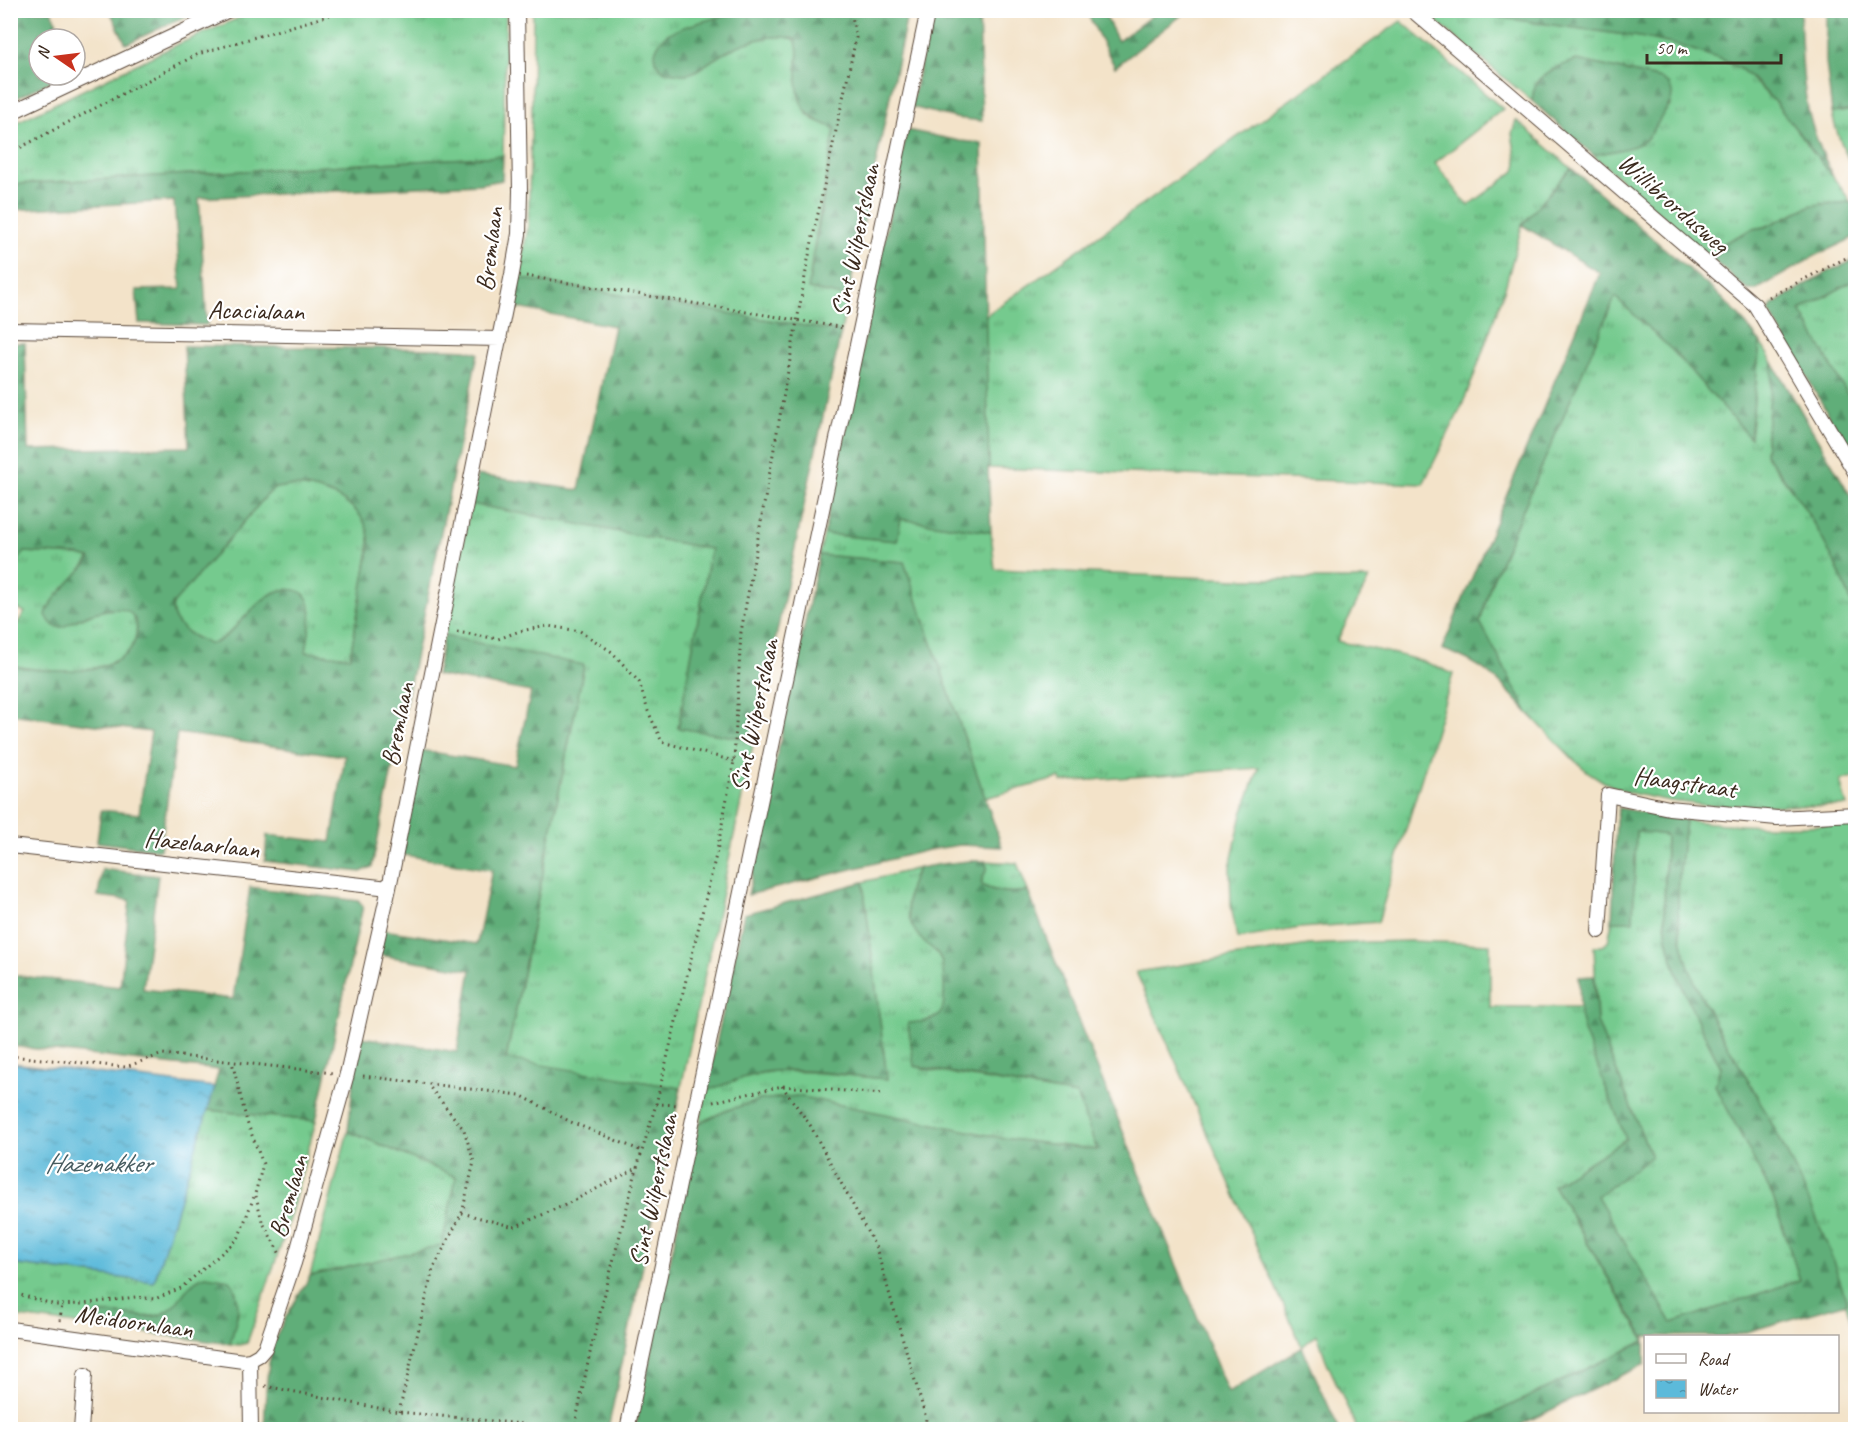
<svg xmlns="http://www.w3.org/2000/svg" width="1866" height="1440" viewBox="0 0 1866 1440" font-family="Caveat,sans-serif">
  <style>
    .grass { fill: url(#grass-tufts); stroke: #587a56; stroke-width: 1.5 }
    .forest { fill: url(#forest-firs); stroke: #4e6c4c; stroke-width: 1.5; fill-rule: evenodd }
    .water { fill: url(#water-ripples); stroke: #4c727c; stroke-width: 1.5 }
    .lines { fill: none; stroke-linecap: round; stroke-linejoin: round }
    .minor-casing { stroke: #574638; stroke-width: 16 }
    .path { stroke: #574638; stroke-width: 3; stroke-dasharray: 1.5 4.5; stroke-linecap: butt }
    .minor { stroke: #fff; stroke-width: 14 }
    .labels { text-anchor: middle; stroke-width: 4.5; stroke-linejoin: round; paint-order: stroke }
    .street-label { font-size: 26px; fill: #3b2a1e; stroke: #fff }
    .water-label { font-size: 27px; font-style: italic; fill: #475c60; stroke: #fff }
  </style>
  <defs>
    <pattern id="grass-tufts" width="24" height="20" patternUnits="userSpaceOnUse" patternTransform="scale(1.5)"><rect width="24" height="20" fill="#75ca8e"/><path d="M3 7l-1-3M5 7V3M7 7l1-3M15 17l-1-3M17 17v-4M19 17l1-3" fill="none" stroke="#61a473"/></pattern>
    <pattern id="forest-firs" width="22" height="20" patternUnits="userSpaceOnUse" patternTransform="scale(1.5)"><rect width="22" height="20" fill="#60ae79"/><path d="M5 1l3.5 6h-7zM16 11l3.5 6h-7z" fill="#508e63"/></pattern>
    <pattern id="water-ripples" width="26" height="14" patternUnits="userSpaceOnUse" patternTransform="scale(1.5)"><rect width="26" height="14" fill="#5cbada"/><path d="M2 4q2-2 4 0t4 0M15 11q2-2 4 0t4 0" fill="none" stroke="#4d97b0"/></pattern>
  </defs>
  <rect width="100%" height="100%" fill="#fff"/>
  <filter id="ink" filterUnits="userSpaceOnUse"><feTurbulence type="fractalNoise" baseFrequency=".0167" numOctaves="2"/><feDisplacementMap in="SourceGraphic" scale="12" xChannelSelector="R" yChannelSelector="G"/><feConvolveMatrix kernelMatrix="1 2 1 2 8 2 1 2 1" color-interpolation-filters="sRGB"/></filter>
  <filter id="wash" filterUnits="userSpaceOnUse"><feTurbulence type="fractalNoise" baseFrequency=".008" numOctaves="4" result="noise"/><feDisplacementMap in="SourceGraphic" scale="24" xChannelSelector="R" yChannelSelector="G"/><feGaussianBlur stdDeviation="1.35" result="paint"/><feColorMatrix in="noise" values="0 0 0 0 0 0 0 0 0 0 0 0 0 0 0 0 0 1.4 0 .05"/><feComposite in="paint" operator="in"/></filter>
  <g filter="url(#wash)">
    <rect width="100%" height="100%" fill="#f3e3c9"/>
    <path class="grass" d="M 255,11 L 506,11 L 503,156 L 18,184 L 11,187 L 11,125 L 174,46 Z
      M 533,11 L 747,11 L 687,27 L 672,72 C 678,73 685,75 690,73 C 700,70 710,61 718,56 C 740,43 770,32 795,39 L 798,46 L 797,67 L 807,114 L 813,119 L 835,128 L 812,258 L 809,289 L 848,297 L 841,332 L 518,278 L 528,227 L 532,107 Z
      M 1424,11 L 1454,11 L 1640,37 L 1681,46 L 1723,60 L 1742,70 L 1775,102 L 1833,177 L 1851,202 L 1812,205 L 1765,227 L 1752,229 L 1722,244 L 1714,261 L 1593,155 L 1638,144 L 1670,106 L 1668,84 L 1662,79 L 1577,60 C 1564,64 1541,73 1535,87 C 1533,91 1533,97 1532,101 Z
      M 1401,21 L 1503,109 L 1435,163 L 1468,206 L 1515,171 L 1517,163 L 1512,134 L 1516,120 L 1571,168 L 1522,225 L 1505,288 L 1475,373 L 1461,408 L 1423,484 L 989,468 L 985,316 Z
      M 1855,110 L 1855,173 C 1846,154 1836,134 1832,113 Z
      M 1855,280 L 1855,408 L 1800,310 Z
      M 1615,296 L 1673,351 L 1750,437 L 1760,342 L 1773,363 L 1765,454 L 1800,501 L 1819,533 L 1836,564 L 1855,611 L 1855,778 L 1840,780 L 1847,806 L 1704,805 L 1670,801 L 1626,792 L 1604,782 L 1588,772 L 1575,761 L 1528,713 L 1480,622 L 1490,586 Z
      M 290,486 C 327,486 374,507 369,550 L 350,658 L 306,652 L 311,613 L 305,595 C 267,571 242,633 212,644 C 196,639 168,625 173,604 L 267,495 L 275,488 Z
      M 471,504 L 711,549 L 678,728 L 754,740 L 681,1088 L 506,1060 L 584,666 L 444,636 Z
      M 900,519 L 991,532 L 995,569 L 1238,579 L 1369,579 L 1337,641 C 1375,650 1418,656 1453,674 L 1378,922 L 1300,928 L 1237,939 L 1231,905 L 1230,867 L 1242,814 L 1259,768 L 1062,782 L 1060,778 L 985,798 L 904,562 L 819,555 L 824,534 L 897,541 Z
      M 25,552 L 78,555 L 90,558 L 75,578 L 50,622 L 60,627 C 67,626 71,622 77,620 C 88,615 105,608 117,608 C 144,609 140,645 123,656 C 90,677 47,674 11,665 L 10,634 L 25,612 L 11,606 L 11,569 Z
      M 1685,820 C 1738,827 1801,828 1855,823 L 1855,1336 C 1833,1250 1798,1171 1755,1093 C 1730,1046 1690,991 1681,938 C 1674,900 1681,858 1685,820 Z
      M 1636,831 L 1666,835 C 1666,869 1661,910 1668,942 C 1678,985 1701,1028 1721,1067 L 1715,1085 L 1773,1197 L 1800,1280 L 1672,1323 L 1596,1196 L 1651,1157 L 1597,1022 L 1594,946 L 1602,946 L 1608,942 L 1612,921 L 1633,920 Z
      M 985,861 L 1017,863 L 1028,891 C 1012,894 998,893 983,886 L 981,883 L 987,868 Z
      M 919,868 L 913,877 L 924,942 C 929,946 935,949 938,954 C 945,965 948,1005 940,1015 L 924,1022 L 914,1066 L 930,1070 L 1078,1095 L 1097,1150 L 1002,1138 L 797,1096 L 760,1100 L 725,1111 L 700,1123 L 706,1091 L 742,1078 L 774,1071 L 811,1072 L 887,1079 L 863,882 Z
      M 1410,941 L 1490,944 L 1490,1007 L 1580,1007 L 1584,1031 L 1626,1139 L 1553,1185 L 1645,1341 L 1461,1429 L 1357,1429 L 1326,1360 L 1317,1334 L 1302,1347 L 1136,972 L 1309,945 L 1370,942 Z
      M 207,1110 L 316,1121 L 285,1234 L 247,1343 L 239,1345 L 230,1344 L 238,1312 L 236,1293 L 206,1276 C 185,1281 181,1308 160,1315 C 138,1322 101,1303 83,1325 L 11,1316 L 11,1264 L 154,1282 Z
      M 348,1131 L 457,1177 L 442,1246 L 310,1276 Z"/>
    <path class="forest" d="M 11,10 L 51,11 L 65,39 L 39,39 L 39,75 L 63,75 L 11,101 Z
      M 110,11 L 197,11 L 126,44 Z
      M 747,11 L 908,11 L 848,297 L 808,289 L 835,128 C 800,117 796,101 797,67 C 798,57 799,48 795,39 C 770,32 740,43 719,56 C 710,61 700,70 691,73 C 682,76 671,72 663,71 C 660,67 656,64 655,59 C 653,51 660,40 666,35 C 680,26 729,14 747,11 Z
      M 932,11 L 979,11 L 982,121 L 956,118 L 911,107 Z
      M 1086,11 L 1103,11 L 1118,41 L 1158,11 L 1187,11 L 1115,67 Z
      M 1454,11 L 1800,11 C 1802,52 1801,95 1815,134 C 1820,149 1827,163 1833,177 L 1775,102 L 1757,83 L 1742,70 L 1723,60 L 1681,46 L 1640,37 Z
      M 1826,11 L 1855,11 L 1855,110 L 1832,113 L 1826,62 Z
      M 1577,60 L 1662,79 C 1681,92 1669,105 1660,119 C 1655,129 1650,138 1639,144 C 1626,150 1608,152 1593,155 L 1532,101 C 1533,97 1533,91 1535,87 C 1541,73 1564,64 1577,60 Z
      M 907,130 L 960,141 L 982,143 L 989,468 L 988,468 L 991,532 L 901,519 L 897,541 L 824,534 Z
      M 503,156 L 502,180 L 480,184 L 199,198 L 207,325 L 139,323 L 136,290 L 181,289 L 174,201 L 11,210 L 11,187 L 18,184 Z
      M 1571,168 L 1722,298 L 1741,318 L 1760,342 L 1750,438 L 1673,351 L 1615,297 L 1490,586 L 1480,622 L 1528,713 C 1499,680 1485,664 1442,649 L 1600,273 L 1522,225 Z
      M 1851,202 L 1855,209 L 1855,237 L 1815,256 L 1756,290 L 1748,290 L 1714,261 L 1722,244 L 1753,229 L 1765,227 L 1812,205 Z
      M 1855,260 L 1855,280 L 1800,310 L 1855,408 L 1855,461 L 1769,311 L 1772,305 L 1829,271 Z
      M 518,278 L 841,332 L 754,740 L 678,728 L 711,549 L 471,504 L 477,475 L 579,490 L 614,326 L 512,307 Z
      M 11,343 L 25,343 L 28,450 L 189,447 L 184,346 L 446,349 L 466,350 L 478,353 L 372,867 L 361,872 L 265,861 L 267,835 L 331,842 L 345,756 L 177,733 L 160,850 L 97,842 L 101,810 L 139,814 L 151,732 L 11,714 L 11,665 C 43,673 125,680 136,637 C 138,629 137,618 129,612 C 117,604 88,614 76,620 C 69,623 63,630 54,626 C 50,623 48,619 46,615 C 50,597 79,576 90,558 L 78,555 L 25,552 L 11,569 ZM 290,486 C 327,486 374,507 369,550 L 350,657 L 306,652 C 308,634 320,595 295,590 C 258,584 242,633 212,644 C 195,640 168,624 173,604 L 267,495 L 275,488 Z
      M 1773,363 L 1855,503 L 1855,611 C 1834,554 1804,501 1765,454 Z
      M 819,555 L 904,562 L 1002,847 L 960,845 L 928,850 L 748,895 Z
      M 444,636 L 584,665 L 506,1059 L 681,1088 L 608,1429 L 264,1430 C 266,1400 265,1365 276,1337 C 285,1316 299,1296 310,1276 L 442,1245 L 456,1177 L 348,1131 L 355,1066 L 362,1037 L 457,1052 L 471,970 L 379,955 L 384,930 L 477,944 L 492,870 L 398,854 L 420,750 L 515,766 L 531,692 L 436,675 Z
      M 1619,808 L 1685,820 C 1681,858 1674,900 1681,938 C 1691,992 1730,1047 1756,1094 C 1793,1161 1825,1230 1847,1303 L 1732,1336 L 1646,1336 L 1645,1339 L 1553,1185 L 1626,1139 L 1584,1031 L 1580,1015 L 1579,977 L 1594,976 L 1597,1022 L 1651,1157 L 1597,1196 L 1672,1323 L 1800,1280 L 1773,1197 L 1715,1085 L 1721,1067 C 1701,1028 1678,985 1668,942 C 1661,908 1667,870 1666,835 L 1636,831 L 1633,921 L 1612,921 L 1616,820 Z
      M 969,861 L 985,861 L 987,868 L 981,882 L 983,886 C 998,893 1012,894 1028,891 L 1083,1032 L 1228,1393 L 1302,1347 L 1339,1429 L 635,1429 L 699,1123 L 725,1111 L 760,1100 L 797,1096 L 1002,1138 L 1097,1150 L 1077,1095 L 914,1066 L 908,1023 C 941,1020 945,1018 944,984 C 943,975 944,965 940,957 C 936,949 928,947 923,941 C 902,920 904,891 919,868 L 941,864 Z
      M 102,869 L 158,876 L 143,989 L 233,999 L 250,887 L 359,901 L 363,906 L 316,1121 L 207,1110 L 219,1070 L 11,1046 L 11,975 L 120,987 L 130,900 L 98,896 Z
      M 863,882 L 887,1079 C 847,1076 799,1066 760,1073 C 742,1077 724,1085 706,1091 L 744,914 Z
      M 206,1276 L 230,1280 C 244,1301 236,1322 230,1344 L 83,1325 C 103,1301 134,1323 160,1315 C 181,1308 184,1281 206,1276 Z
      M 1645,1341 L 1645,1364 L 1512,1429 L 1461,1429 Z"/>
    <path class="water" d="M 11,1063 L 215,1087 L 154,1282 L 11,1264 Z"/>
  </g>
  <g filter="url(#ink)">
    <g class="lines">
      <defs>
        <path id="minor" d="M 1412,10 L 1755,305 L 1856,474
          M 10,113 L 229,10
          M 10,330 L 500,339
          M 10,846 L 389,888
          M 1599,931 L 1608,795 L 1669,808 L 1777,818 L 1856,814
          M 10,1329 L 243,1361 L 250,1360
          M 81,1430 L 85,1375
          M 251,1430 L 250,1360 L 259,1355 L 265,1348 L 294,1263 L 347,1074 L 389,888 L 512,274 L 519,234 L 520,191 L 517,10
          M 627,1430 L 928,10"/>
      </defs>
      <use href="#minor" class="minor-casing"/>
      <path class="path" d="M 10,153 L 198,54 L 347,10
        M 526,276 L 845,328
        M 1769,297 L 1856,253
        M 457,632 L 498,639 L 520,631 L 548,626 L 580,631 L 612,652 L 639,682 L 648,711 L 662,742 L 734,761
        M 10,1056 L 125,1067 L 163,1054 L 333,1073
        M 363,1076 L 520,1095 L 571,1122 L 642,1151
        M 782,1086 L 810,1125 L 876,1248 L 926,1418 L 925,1430
        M 713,1102 L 782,1086 L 883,1094
        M 656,1104 L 680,1105
        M 256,1196 L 262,1221 L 281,1256
        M 462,1213 L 514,1227 L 565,1205 L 637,1168
        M 10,1292 L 56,1305 L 83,1304 L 136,1297 L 155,1299 L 181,1288 L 238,1239 L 255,1194 L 263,1164 L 247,1122 L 232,1062
        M 60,1321 L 62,1304
        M 265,1386 L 399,1412 L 585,1430
        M 399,1412 L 433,1269 L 462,1213 L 474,1162 L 464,1130 L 428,1085
        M 574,1430 L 591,1348 L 637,1168 L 656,1104 L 717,851 L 734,761 L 741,632 L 808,260 L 856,38 L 851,10"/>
      <use href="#minor" class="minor"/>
    </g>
  </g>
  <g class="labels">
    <g class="street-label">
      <text transform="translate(1674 203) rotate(41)" y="9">Willibrordusweg</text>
      <text transform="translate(855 240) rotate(-78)" y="9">Sint Wilpertslaan</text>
      <text transform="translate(489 249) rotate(-83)" y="9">Bremlaan</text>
      <text transform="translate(256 310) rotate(1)" y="9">Acacialaan</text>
      <text transform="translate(754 715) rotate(-78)" y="9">Sint Wilpertslaan</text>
      <text transform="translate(397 724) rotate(-79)" y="9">Bremlaan</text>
      <text transform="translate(1685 782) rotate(8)" y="9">Haagstraat</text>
      <text transform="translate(202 843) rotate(6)" y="9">Hazelaarlaan</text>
      <text transform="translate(653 1190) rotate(-78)" y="9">Sint Wilpertslaan</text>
      <text transform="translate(288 1196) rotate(-74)" y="9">Bremlaan</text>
      <text transform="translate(134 1321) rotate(8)" y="9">Meidoornlaan</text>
    </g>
    <g class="water-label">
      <text x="98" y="1172">Hazenakker</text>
    </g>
  </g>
  <rect width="1866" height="1440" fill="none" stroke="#fff" stroke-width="36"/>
  <rect x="1644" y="1335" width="195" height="78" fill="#ffffff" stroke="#b1aaa5" stroke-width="1.5"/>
  <rect x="1656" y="1354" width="30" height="9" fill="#ffffff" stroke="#b1aaa5" stroke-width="1.5"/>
  <text x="1698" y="1365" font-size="18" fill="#3b2a1e">Road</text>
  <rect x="1656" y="1380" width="30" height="18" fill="url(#water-ripples)" stroke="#b1aaa5" stroke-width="1.5"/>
  <text x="1698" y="1395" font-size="18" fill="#3b2a1e">Water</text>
  <g transform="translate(57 57) rotate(284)"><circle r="28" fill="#ffffff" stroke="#b1aaa5" stroke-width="1.5"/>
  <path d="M0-4.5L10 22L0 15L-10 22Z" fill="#c8321e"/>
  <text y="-9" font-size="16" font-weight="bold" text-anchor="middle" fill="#3b2a1e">N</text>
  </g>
  <path d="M1647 54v9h134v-9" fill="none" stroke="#3b2a1e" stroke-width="3"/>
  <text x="1656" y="54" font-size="18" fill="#3b2a1e" stroke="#ffffff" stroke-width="4.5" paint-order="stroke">50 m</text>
</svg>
